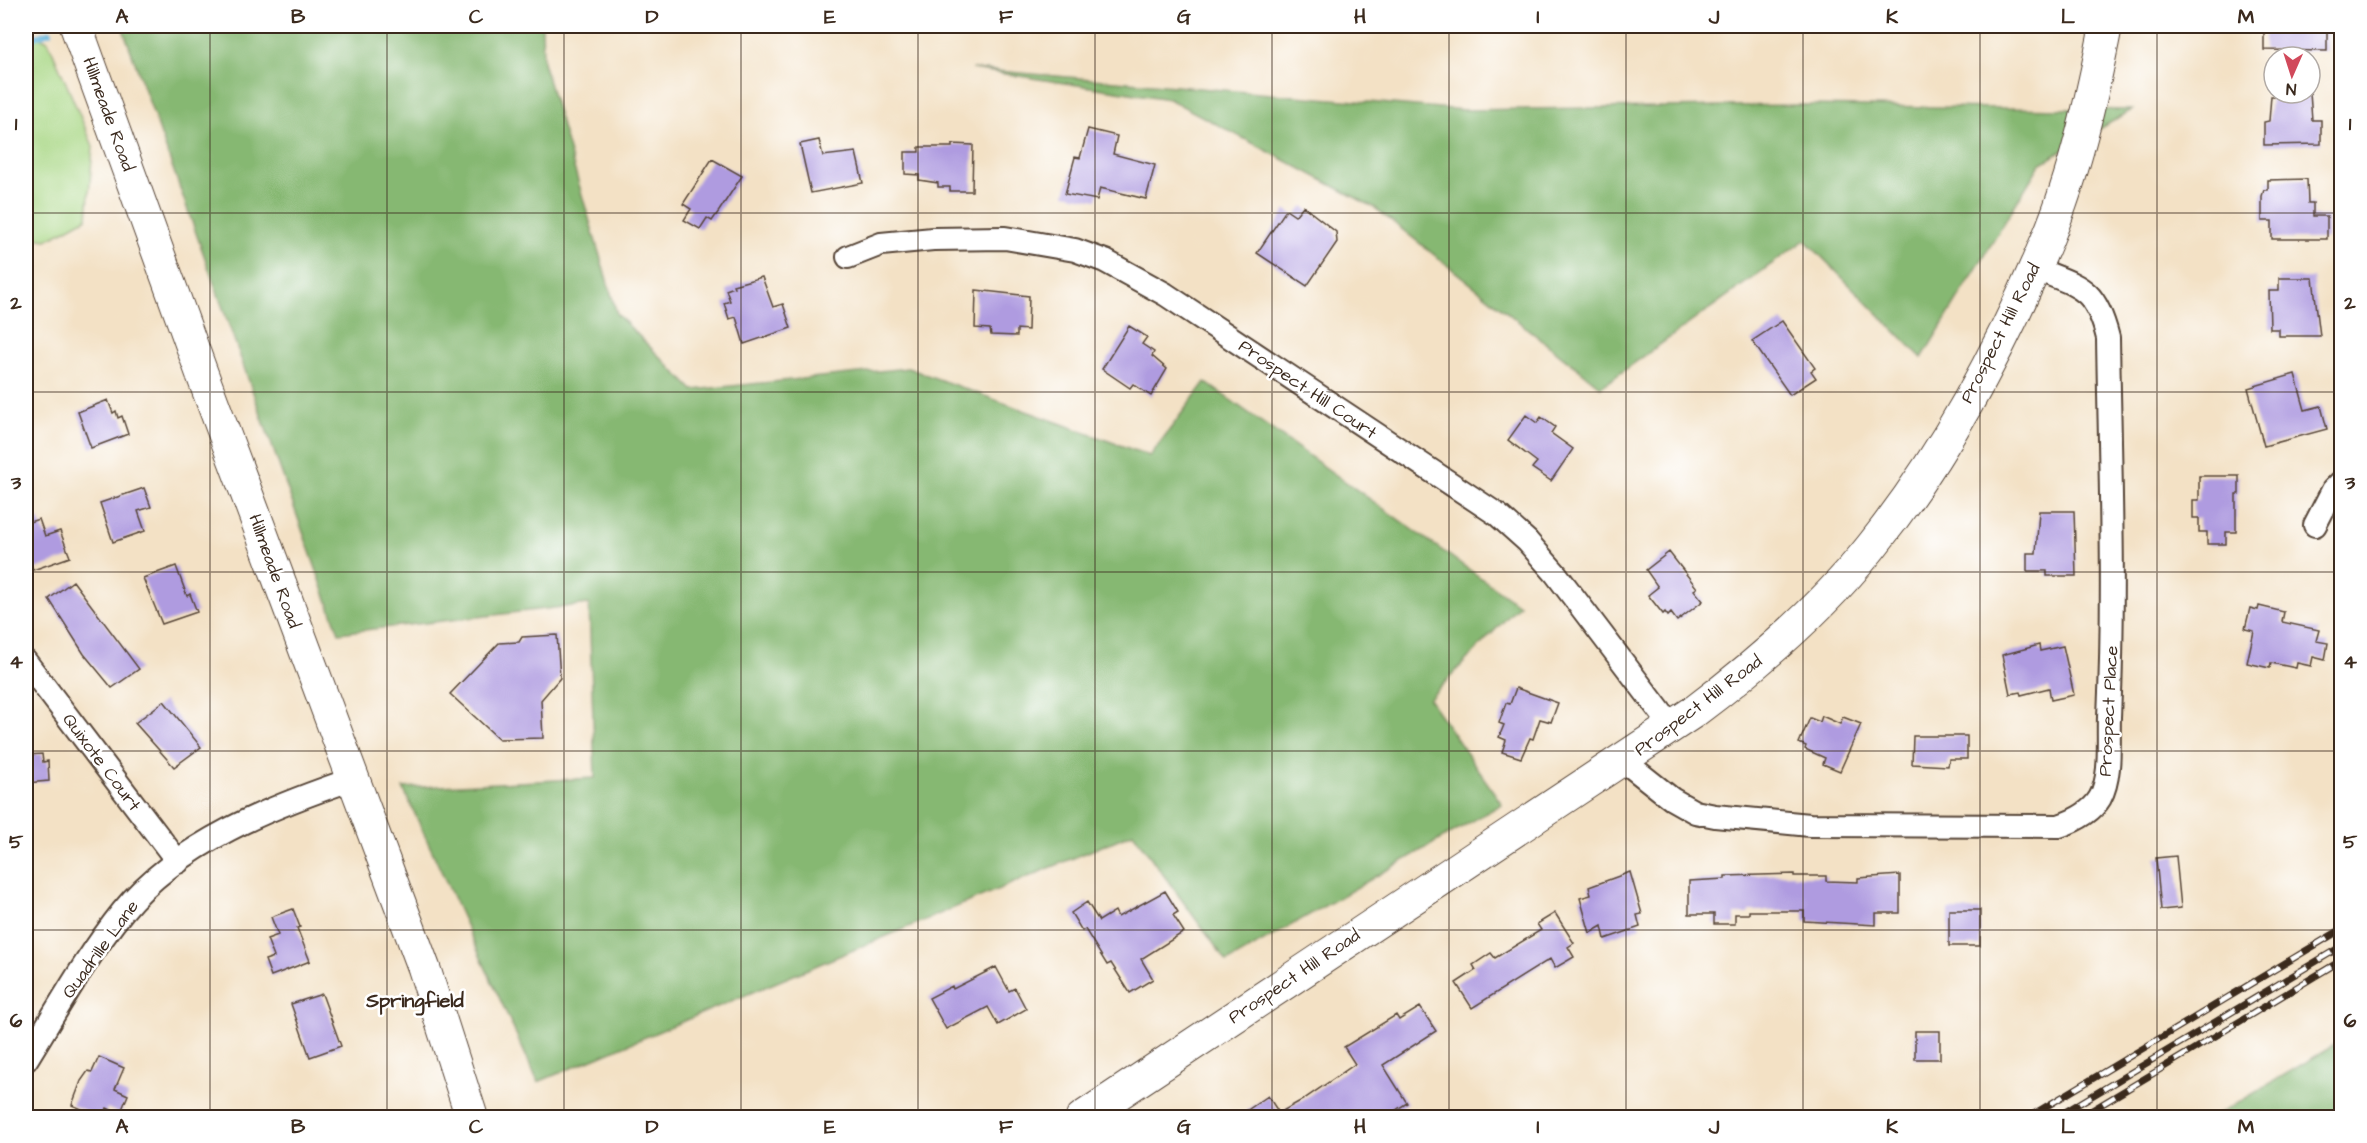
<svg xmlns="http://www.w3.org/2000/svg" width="2367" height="1143" viewBox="0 0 2367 1143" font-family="'Architects Daughter',sans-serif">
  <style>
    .green { fill: #a9d785; stroke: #728052; stroke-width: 1.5 }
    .forest { fill: #86b872; stroke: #607148; stroke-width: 1.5 }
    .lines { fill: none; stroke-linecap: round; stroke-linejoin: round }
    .stream { stroke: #5eb4db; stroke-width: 6 }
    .building { fill: #af9be0 }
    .street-casing { stroke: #574537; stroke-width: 26 }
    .secondary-casing { stroke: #574537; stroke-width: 34 }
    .street { stroke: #fff; stroke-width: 22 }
    .secondary { stroke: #fff; stroke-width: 32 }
    .rail-casing { stroke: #3b2a1e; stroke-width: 7 }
    .rail { stroke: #fff; stroke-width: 4.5; stroke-dasharray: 14; stroke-linecap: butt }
    .grid { fill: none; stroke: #3b2a1e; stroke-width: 1.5; stroke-opacity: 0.55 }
    .labels { text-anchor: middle; stroke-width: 5; stroke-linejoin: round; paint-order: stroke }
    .street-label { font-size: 18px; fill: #3b2a1e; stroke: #fff }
    .neighbourhood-label { font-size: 20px; font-weight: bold; fill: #3b2a1e; stroke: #fff }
    .neatline { fill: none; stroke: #3b2a1e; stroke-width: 2 }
    .grid-label { font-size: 20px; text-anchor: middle; font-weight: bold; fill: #3b2a1e }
  </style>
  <rect width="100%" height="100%" fill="#fff"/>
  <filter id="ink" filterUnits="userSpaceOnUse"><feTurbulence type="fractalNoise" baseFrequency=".0167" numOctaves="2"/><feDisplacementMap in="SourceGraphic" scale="12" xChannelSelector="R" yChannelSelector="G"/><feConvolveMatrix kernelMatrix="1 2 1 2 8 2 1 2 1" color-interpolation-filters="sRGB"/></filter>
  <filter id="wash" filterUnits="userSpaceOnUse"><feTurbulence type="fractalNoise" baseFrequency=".008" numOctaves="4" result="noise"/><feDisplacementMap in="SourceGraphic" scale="24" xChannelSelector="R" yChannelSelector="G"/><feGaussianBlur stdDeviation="1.35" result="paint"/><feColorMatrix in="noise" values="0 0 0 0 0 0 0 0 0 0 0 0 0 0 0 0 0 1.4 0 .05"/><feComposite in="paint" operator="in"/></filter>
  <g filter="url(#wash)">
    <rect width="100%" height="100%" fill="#f3e1c5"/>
    <path class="green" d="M 26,30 L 48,41 L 93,146 L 87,218 L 47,240 L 26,237 Z"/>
    <path class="forest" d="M 122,26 L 542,26 L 543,62 L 617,314 L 693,390 L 908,368 L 1150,456 L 1205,382 L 1519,605 L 1429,699 L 1502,804 L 1227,962 L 1133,833 L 538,1082 L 403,788 L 595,778 L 589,604 L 339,633 Z
      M 972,69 L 1464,110 L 1802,105 L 2132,110 L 2040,164 L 1922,358 L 1805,240 L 1601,387 L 1375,208 L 1169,99 Z
      M 2341,1041 L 2341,1117 L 2214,1117 Z"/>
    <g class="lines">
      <path class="stream" d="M 26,40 L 50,32"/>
    </g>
    <g id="blocks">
      <path class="building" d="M 2269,26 L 2327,26 L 2327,51 L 2264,50 L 2264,27 Z
        M 2275,93 L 2310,93 L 2312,120 L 2321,120 L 2321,144 L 2264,145 L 2264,122 L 2269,121 L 2271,96 L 2275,96 Z
        M 1088,129 L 1117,136 L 1113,154 L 1155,165 L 1146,199 L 1100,188 L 1097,200 L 1065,194 L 1075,157 L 1080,158 Z
        M 819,140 L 823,156 L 856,152 L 863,183 L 811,193 L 800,144 Z
        M 952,144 L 973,145 L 972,191 L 950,191 L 950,187 L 938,187 L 938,183 L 919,180 L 919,175 L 905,174 L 905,152 L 919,152 L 919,147 L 952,147 Z
        M 712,159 L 742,176 L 719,211 L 712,221 L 707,218 L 700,229 L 684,220 L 691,209 L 683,204 Z
        M 2307,179 L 2308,203 L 2313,203 L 2313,216 L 2327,216 L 2327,239 L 2272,239 L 2272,221 L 2262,221 L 2262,196 L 2264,190 L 2268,190 L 2268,180 Z
        M 1303,206 L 1336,232 L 1337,242 L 1307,286 L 1257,253 L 1286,210 L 1295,216 Z
        M 762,277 L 773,307 L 783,304 L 791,328 L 744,344 L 736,317 L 729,319 L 724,303 L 730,301 L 726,290 L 734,287 L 733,285 Z
        M 2279,278 L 2313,278 L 2320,336 L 2279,336 L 2279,329 L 2270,329 L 2269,291 L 2279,291 Z
        M 976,290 L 1029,296 L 1028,330 L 1017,329 L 1017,336 L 991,335 L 990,329 L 975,328 Z
        M 1782,321 L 1815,368 L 1811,371 L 1816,378 L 1790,395 L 1752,341 Z
        M 1129,326 L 1147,337 L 1142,344 L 1154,352 L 1152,356 L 1167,369 L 1151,396 L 1133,384 L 1130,388 L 1102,369 Z
        M 2295,374 L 2305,410 L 2321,406 L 2327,429 L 2264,446 L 2248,388 Z
        M 108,400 L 113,413 L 116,411 L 118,418 L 122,416 L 128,434 L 91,448 L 78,412 Z
        M 1526,415 L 1537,423 L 1541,417 L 1555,427 L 1551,433 L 1573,449 L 1551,481 L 1532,468 L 1537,462 L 1508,440 Z
        M 2199,476 L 2239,476 L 2239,494 L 2236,494 L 2236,532 L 2226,532 L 2226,544 L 2207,544 L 2207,532 L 2199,532 L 2199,518 L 2193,518 L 2193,500 L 2199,500 Z
        M 144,488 L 151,507 L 138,511 L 145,531 L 113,542 L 100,503 Z
        M 2039,511 L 2074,511 L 2076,576 L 2047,576 L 2047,571 L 2027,571 L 2027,553 L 2036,553 Z
        M 39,519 L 45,536 L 60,531 L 70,557 L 33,570 L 26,550 L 26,523 Z
        M 1669,552 L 1697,588 L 1694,590 L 1703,601 L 1677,621 L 1671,613 L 1668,616 L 1665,612 L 1663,614 L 1648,595 L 1658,587 L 1646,570 Z
        M 176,566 L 187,596 L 190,594 L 197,612 L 162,624 L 143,578 Z
        M 73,581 L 139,669 L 112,688 L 84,654 L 49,599 Z
        M 2259,606 L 2284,612 L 2282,622 L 2319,630 L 2316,641 L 2328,643 L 2325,660 L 2313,657 L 2311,666 L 2297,663 L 2296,668 L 2271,663 L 2270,668 L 2247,663 L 2254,631 L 2245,629 L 2250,608 L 2258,610 Z
        M 557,635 L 560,678 L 541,700 L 543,738 L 499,739 L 450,694 L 499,643 L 519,642 L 522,637 Z
        M 2039,645 L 2040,651 L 2063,646 L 2074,695 L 2051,700 L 2049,688 L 2021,695 L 2020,692 L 2010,694 L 2002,655 Z
        M 1516,688 L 1558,703 L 1551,722 L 1540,719 L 1533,739 L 1530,738 L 1521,758 L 1502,752 L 1506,740 L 1499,737 L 1504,725 L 1499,723 L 1506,703 L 1510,704 Z
        M 164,701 L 201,747 L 174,767 L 135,723 Z
        M 1822,716 L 1840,724 L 1843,717 L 1861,724 L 1840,771 L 1823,764 L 1825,758 L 1805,749 L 1806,746 L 1799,743 L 1810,718 L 1820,722 Z
        M 1913,736 L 1967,736 L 1967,759 L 1949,759 L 1948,766 L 1912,764 Z
        M 42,754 L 43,762 L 48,761 L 49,781 L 26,783 L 26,755 Z
        M 2176,856 L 2181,908 L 2161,910 L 2156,858 Z
        M 1630,872 L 1642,914 L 1637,915 L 1640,927 L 1605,939 L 1602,926 L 1590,933 L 1580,898 L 1591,895 L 1589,887 Z
        M 1794,874 L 1794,876 L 1826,876 L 1826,881 L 1858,882 L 1858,878 L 1900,875 L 1900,913 L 1876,913 L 1876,925 L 1804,921 L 1804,911 L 1749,911 L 1749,914 L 1735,914 L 1735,924 L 1714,924 L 1714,914 L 1689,914 L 1689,881 L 1725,879 L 1725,876 Z
        M 1165,891 L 1178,912 L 1173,915 L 1184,932 L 1141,959 L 1153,979 L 1130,993 L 1111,963 L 1107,965 L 1085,929 L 1082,931 L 1071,913 L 1087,902 L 1099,921 L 1115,911 L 1118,917 Z
        M 293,909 L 300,927 L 297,928 L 310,961 L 271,976 L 265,960 L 274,957 L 267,939 L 278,935 L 271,917 Z
        M 1949,910 L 1980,910 L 1980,946 L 1949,946 Z
        M 1555,913 L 1574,943 L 1568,947 L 1574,957 L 1555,968 L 1550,959 L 1472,1008 L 1456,983 L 1476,970 L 1473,965 L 1491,953 L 1495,958 L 1541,930 L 1537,924 Z
        M 996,967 L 1009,991 L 1015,988 L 1026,1009 L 998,1025 L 988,1007 L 946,1029 L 929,998 L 952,986 L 953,989 Z
        M 322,994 L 341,1046 L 310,1057 L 291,1004 Z
        M 1420,1007 L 1436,1031 L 1383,1065 L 1407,1103 L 1384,1118 L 1236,1118 L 1268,1096 L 1279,1113 L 1304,1099 L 1355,1064 L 1344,1047 L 1396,1015 L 1399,1020 Z
        M 1915,1031 L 1940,1031 L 1940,1059 L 1915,1059 Z
        M 99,1057 L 124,1068 L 115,1089 L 128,1095 L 120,1114 L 107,1108 L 103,1118 L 72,1105 L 81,1081 L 88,1071 L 92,1072 Z"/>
    </g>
  </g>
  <g filter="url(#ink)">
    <use href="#blocks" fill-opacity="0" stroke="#574537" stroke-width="1.5"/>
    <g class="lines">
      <defs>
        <path id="street" d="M 848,257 L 881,244 L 933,239 L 1005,238 L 1075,250 L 1105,261 L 1165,294 L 1498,515 L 1527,541 L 1556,574 L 1672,727
          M 2315,525 L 2333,490 L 2342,481
          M 26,662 L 178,862
          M 1624,761 L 1672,799 L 1695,812 L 1715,816 L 1810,825 L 2059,826 C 2074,821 2091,813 2100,798 C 2112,776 2108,742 2109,717 C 2115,591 2110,464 2108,338 C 2095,286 2080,287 2034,268
          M 26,1060 C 57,1010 86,957 123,911 C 178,843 273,806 353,779"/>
        <path id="secondary" d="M 76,26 L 205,382 L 424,968 L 472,1118
          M 1082,1118 L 1695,711 C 1759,663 1821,610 1871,547 C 1944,456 2002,347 2047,240 C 2075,173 2092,97 2106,26"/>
      </defs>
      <use href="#street" class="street-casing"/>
      <use href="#secondary" class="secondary-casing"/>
      <use href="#street" class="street"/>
      <use href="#secondary" class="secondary"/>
      <defs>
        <path id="rail" d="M 2027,1118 L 2342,929
          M 2055,1118 L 2342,946
          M 2079,1118 L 2342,960"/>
      </defs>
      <use href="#rail" class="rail-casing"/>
      <use href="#rail" class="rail"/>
    </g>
  </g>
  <path class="grid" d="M 210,26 L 210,1118M 387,26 L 387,1118M 564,26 L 564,1118M 741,26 L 741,1118M 918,26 L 918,1118M 1095,26 L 1095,1118M 1272,26 L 1272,1118M 1449,26 L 1449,1118M 1626,26 L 1626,1118M 1803,26 L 1803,1118M 1980,26 L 1980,1118M 2157,26 L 2157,1118M 26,213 L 2342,213M 26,392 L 2342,392M 26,572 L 2342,572M 26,751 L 2342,751M 26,930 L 2342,930"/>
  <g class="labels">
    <g class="street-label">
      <text transform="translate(109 114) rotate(70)" y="6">Hillmeade Road</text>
      <text transform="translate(2000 333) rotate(-63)" y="6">Prospect Hill Road</text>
      <text transform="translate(1308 389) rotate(34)" y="6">Prospect Hill Court</text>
      <text transform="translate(275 571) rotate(70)" y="6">Hillmeade Road</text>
      <text transform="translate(1698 705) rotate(-37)" y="6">Prospect Hill Road</text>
      <text transform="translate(2108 711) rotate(-87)" y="6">Prospect Place</text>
      <text transform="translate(102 762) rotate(53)" y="6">Quixote Court</text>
      <text transform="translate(100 949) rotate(-54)" y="6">Quadrille Lane</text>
      <text transform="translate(1294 976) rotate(-34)" y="6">Prospect Hill Road</text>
    </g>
    <g class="neighbourhood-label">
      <text x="415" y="1007">Springfield</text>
    </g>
  </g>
  <rect width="2367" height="1143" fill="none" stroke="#fff" stroke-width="66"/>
  <g transform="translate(2292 75) rotate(183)"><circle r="28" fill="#ffffff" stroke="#b1aaa5" stroke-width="1.5"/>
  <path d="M0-4.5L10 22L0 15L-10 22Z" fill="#d1495b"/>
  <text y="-9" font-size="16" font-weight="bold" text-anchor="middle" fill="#3b2a1e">N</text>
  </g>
  <rect x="33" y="33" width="2301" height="1077" class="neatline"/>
  <g class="grid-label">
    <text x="122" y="23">A</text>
    <text x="298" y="23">B</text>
    <text x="476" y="23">C</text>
    <text x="652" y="23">D</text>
    <text x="830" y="23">E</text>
    <text x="1006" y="23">F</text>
    <text x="1184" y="23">G</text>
    <text x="1360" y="23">H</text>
    <text x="1538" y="23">I</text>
    <text x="1714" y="23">J</text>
    <text x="1892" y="23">K</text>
    <text x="2068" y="23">L</text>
    <text x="2246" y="23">M</text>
    <text x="16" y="130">1</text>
    <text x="2350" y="130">1</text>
    <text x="16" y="309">2</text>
    <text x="2350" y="309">2</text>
    <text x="16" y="489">3</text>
    <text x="2350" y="489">3</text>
    <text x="16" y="668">4</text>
    <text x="2350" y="668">4</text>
    <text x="16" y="848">5</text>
    <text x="2350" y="848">5</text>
    <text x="16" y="1027">6</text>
    <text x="2350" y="1027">6</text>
    <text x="122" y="1133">A</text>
    <text x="298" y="1133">B</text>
    <text x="476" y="1133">C</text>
    <text x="652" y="1133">D</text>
    <text x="830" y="1133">E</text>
    <text x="1006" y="1133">F</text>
    <text x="1184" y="1133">G</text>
    <text x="1360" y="1133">H</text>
    <text x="1538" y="1133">I</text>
    <text x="1714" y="1133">J</text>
    <text x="1892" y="1133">K</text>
    <text x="2068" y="1133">L</text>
    <text x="2246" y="1133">M</text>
  </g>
</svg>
